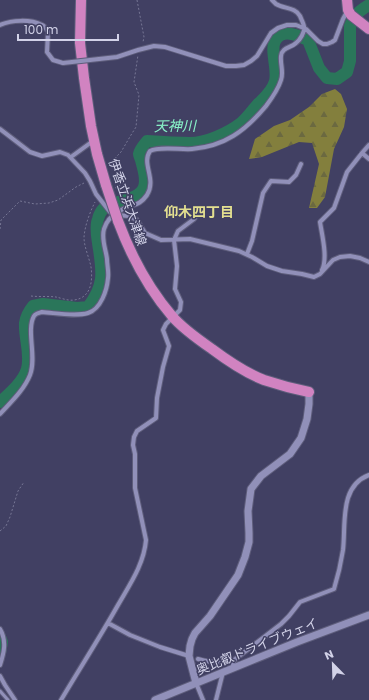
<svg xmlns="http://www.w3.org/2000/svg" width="369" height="700" viewBox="0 0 369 700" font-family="Poppins,'Noto Sans JP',sans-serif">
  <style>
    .forest { fill: url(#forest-firs) }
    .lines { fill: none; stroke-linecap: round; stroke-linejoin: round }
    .river { stroke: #2a765a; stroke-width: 12 }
    .service-casing { stroke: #5e5d7b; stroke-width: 5 }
    .minor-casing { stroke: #5e5d7b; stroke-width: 6 }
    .tertiary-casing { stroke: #5e5d7b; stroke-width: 9 }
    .primary-casing { stroke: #5e5d7b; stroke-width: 12 }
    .path { stroke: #777795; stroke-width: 1; stroke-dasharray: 2 2; stroke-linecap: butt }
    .service { stroke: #9190b9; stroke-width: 3 }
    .minor { stroke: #9190b9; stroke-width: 4 }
    .tertiary { stroke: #9190b9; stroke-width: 7 }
    .primary { stroke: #d183c1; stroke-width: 10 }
    .minor-bridge-casing { stroke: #5e5d7b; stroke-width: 6; stroke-linecap: butt }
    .primary-bridge-casing { stroke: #5e5d7b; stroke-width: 12; stroke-linecap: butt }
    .minor-bridge { stroke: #9190b9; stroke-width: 4 }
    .primary-bridge { stroke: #d183c1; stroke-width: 10 }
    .labels { text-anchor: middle; stroke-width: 3; stroke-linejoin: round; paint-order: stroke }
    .street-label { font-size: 13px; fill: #d2d2e8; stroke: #414063 }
    .water-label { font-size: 14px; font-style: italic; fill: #89f3c8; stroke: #414063 }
    .neighbourhood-label { font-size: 14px; font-weight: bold; fill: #e3df90; stroke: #414063 }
  </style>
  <defs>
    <pattern id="forest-firs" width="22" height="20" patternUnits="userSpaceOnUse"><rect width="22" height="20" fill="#837f3d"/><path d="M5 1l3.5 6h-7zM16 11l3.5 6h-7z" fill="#6b6940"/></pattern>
  </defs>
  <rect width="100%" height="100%" fill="#414063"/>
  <path class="forest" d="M 335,89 L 341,94 L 347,109 L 344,127 L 334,149 L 325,197 L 317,208 L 309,208 L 319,164 L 312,143 L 299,142 L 262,157 L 249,159 L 255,139 L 274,126 L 290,120 L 309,107 L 322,94 Z"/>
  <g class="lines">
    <path class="river" d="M 0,402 C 10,393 23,382 27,369 C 31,353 24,338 25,323 C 26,316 29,311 33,306 L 43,304 L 77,308 L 88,307 C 106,284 102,270 98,243 C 97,236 95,226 98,219 C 99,215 101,211 104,208 C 114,200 139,201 144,187 C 147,178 143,169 141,160 C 141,160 139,155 139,154 C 140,149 144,145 147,141 C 161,142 176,143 190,143 C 206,143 228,133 241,123 C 247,118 252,111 257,105 C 264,98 273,91 275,81 C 278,70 270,50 275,41 C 282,28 297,35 308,40 L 319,68 L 327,78 L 337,79 L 347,72 L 350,61 L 350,26 C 354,15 359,11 369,5
      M 0,637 L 2,642 L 0,653"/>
    <defs>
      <path id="service" d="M 0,691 L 8,700"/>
      <path id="minor" d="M 0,25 C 12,20 30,19 42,25 C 45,26 47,30 48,32 L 47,52 L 53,60 L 63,63
        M 99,59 L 117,57 L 138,50 L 154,46 L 165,47 L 226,66 L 236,66 L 244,65 L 251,61 L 257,56 L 271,33 L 278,28 L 287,25 L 296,25 L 306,29 L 318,41 L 323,44 L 327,44 L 332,42 L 335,40 L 343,19 L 348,10
        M 0,129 L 30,152 L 42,156 L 60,152 L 68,155 L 85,173 L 90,181 L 96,194 L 110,212 L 115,215 L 129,216 L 137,220 L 145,233 L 161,240 L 190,239 L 239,251 L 252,257 L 267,266 L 282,271 L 302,274 L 314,277 L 320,274 L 333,260 L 340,257 L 350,256 L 360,258 L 369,262
        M 369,145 L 362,153 L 369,159
        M 71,157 L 93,141
        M 247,254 L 252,241 L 263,193 L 271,181 L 289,182 L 296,175 L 301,164
        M 322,270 C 328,258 322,235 320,222 L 334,208 L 347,172 L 362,153
        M 0,414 C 11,402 24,390 30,375 C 37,357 26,330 34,316 C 36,313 39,313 42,312 C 56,313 75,317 88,313 C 101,309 107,290 108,278 C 109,272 107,265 107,259 C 106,250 101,239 104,229 C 105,227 106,223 108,221 C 110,217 121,210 125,208 C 135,204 140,205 147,195 C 157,179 141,164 150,151 C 159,146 181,150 192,149 C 225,146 245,131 266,106 C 272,98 278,90 281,80 C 284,72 280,64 281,56 C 282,47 291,48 296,43 C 300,40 305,32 304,27 C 304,24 301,19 300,16 C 295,7 284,9 276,4 C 275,3 273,1 272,0
        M 108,623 L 130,635 L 160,647 L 189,656
        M 0,629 C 7,641 4,653 0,665
        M 198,659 C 211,663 221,663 234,662
        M 234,668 L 233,664 L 234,660 L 281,624 L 289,616 L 300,602 L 334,589 C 338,576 341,563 343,550 C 346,524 339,486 369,475
        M 0,676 L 5,685 L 15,700
        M 196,683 L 203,700
        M 61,700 C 80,668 100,637 118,605 C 130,584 144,564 146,540 L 135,488 L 135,454 L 133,445 L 134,437 L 137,431 L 156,418 L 157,398 L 163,367 L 169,346 L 163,330 L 166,324 L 180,310 L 181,302 L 175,289 L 177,266 L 174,240 L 178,231 L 194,219 L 198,214
        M 216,700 L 223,672"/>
      <path id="tertiary" d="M 196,683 L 189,656 L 190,646 L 192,639 L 195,633 L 210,616 L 238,575 L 245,557 L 249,542 L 249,533 L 248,511 L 251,489 L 261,476 L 290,454 L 301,438 L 307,419 L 309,404 L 309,392
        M 155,700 L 297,642 L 369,615"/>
      <path id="primary" d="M 81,0 L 80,43 L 84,78 L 91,126 L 97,154 L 106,185
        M 347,0 L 348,10 L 351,15 L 369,29
        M 118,221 C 131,256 148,288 172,316 C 182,328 199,340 212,349 C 228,361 246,373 264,380 C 279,385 294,389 309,392"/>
    </defs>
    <use href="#service" class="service-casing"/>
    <use href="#minor" class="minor-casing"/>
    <use href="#tertiary" class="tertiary-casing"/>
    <use href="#primary" class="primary-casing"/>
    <path class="path" d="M 137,0 L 144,37 L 143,42
      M 115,188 L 122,184 L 123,180 L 124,175 L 117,165 L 115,160 L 116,157 L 121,152 L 131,135 L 136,127 L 139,95 L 134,82 L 138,55
      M 0,229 L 1,220 L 20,201 L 35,204 L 49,203 L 58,200 L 76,187 L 84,183
      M 31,296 C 39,297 48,296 56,297 C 61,298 68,301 74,300 C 91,298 93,281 91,267 C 89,257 84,247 84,237 C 85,225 90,212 95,202
      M 0,531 L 6,526 L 10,517 L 18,491 L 24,482"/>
    <use href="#service" class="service"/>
    <use href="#minor" class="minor"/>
    <use href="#tertiary" class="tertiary"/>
    <use href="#primary" class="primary"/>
    <defs>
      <path id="minor-bridge" d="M 63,63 L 99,59"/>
      <path id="primary-bridge" d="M 106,185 L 118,221"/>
    </defs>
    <use href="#minor-bridge" class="minor-bridge-casing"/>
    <use href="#primary-bridge" class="primary-bridge-casing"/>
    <use href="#minor-bridge" class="minor-bridge"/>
    <use href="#primary-bridge" class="primary-bridge"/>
  </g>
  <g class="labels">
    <g class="street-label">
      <text transform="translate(128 202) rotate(71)" y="5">伊香立浜大津線</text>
      <text transform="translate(257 646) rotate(-22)" y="5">奥比叡ドライブウェイ</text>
    </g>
    <g class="water-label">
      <text transform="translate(175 126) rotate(-1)" y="5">天神川</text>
    </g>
    <g class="neighbourhood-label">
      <text x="199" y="217">仰木四丁目</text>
    </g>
  </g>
  <g transform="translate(333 664) rotate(337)" stroke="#414063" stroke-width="3" paint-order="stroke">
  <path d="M0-3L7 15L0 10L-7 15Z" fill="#d2d2e8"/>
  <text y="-6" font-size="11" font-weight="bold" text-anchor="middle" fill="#d2d2e8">N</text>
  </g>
  <path d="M18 34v6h100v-6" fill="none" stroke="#d2d2e8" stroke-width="2"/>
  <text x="24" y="34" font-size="12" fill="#d2d2e8" stroke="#414063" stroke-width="3" paint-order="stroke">100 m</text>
</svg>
